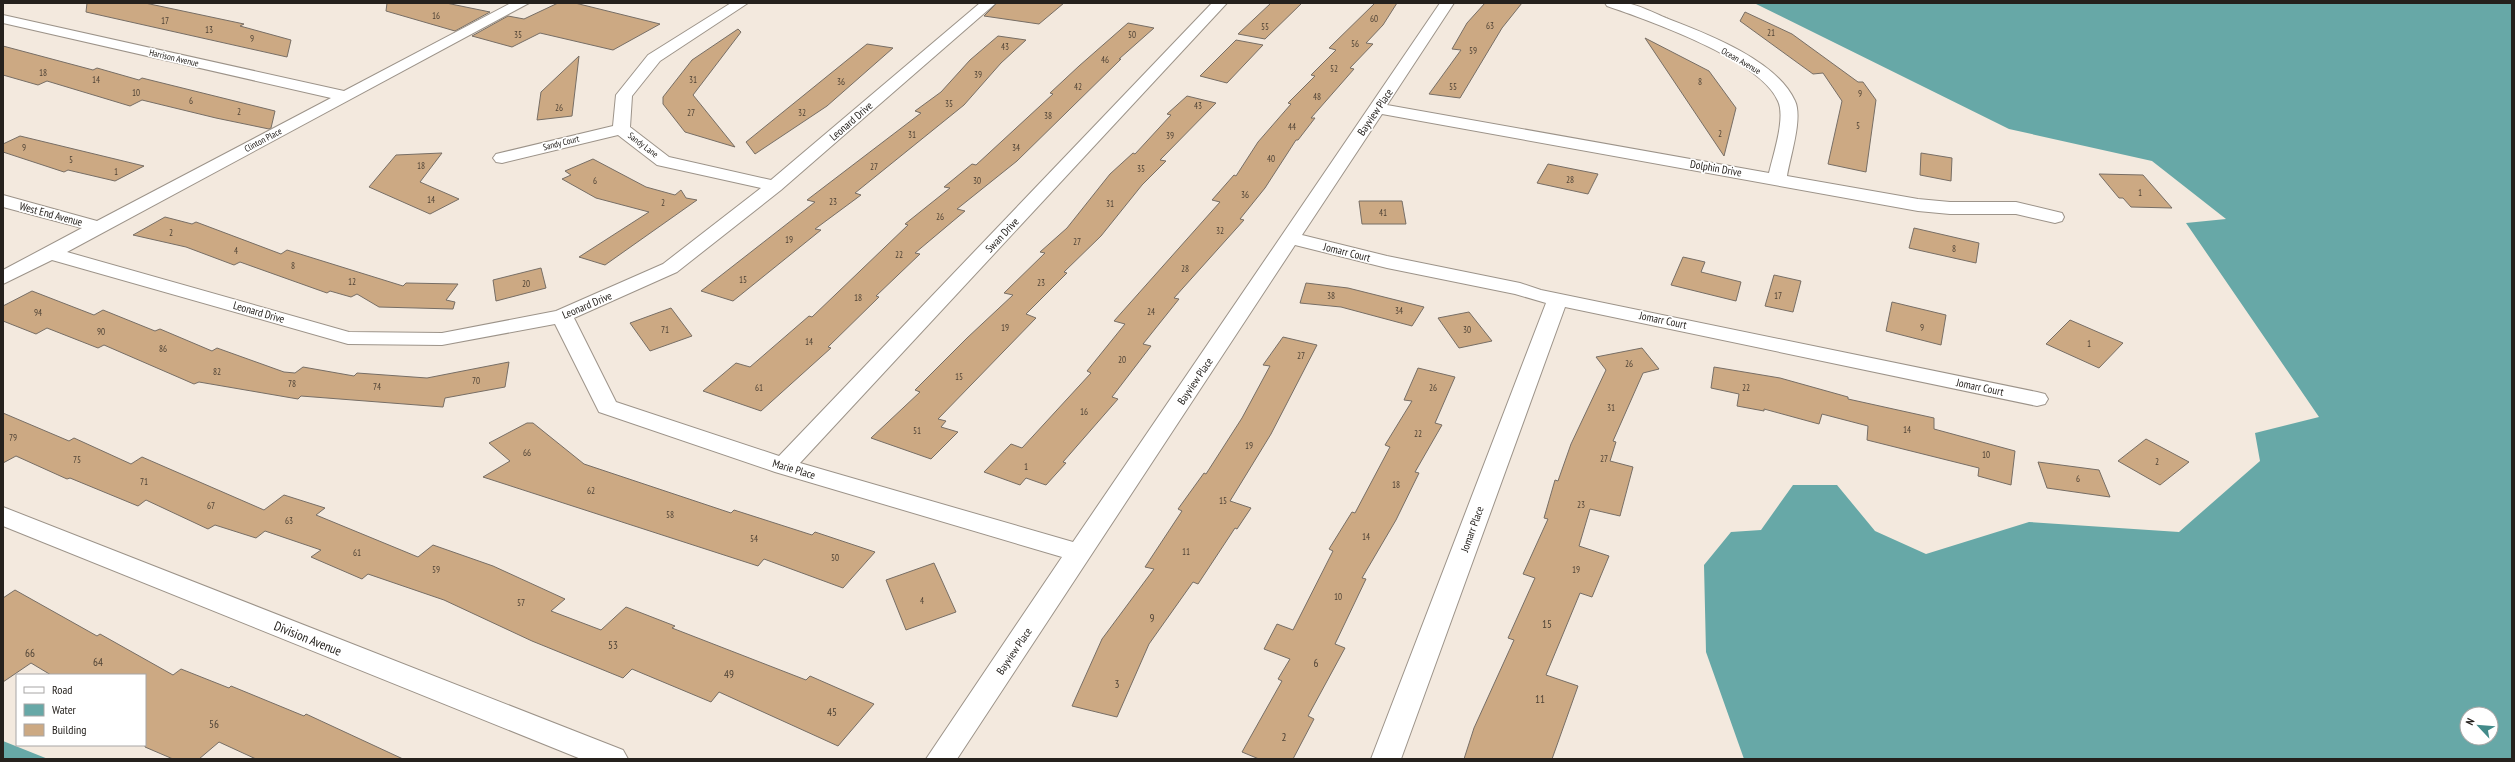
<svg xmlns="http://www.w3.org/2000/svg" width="2515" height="762" viewBox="0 0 2515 762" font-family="'PT Sans Narrow',sans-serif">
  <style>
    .water { fill: #67a8a7; fill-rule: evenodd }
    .building { fill: #cca983; stroke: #776e65 }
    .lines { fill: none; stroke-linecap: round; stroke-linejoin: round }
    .minor-casing { stroke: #9c9389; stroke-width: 2 }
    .minor { fill: #fff; fill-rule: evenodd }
    .labels { text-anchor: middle; stroke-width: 3.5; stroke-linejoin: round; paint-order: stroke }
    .number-label { font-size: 9px; fill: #4f4336 }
    .far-street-label { font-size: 9px; fill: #25211d; stroke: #fff }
    .street-label { font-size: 11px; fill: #25211d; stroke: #fff }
    .near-number-label { font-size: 11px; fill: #4f4336 }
    .near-street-label { font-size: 13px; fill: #25211d; stroke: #fff }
  </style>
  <rect width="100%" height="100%" fill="#f3e9de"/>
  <path class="water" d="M 1754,3 L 2512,3 L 2512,759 L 1744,759 L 1706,652 L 1704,565 L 1731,532 L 1761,530 L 1793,485 L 1837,485 L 1875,531 L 1926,554 L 2029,522 L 2179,532 L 2260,461 L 2255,433 L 2319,417 L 2186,223 L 2226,219 L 2152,161 L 2009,129 ZM 2467,714 L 2491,714 L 2491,738 L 2467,738 Z
    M 3,741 L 48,759 L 3,759 Z"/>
  <path class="building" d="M 87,3 L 145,3 L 244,24 L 240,26 L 291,40 L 287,57 L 86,12 Z
    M 387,3 L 446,3 L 490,12 L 455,31 L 386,11 Z
    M 558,3 L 575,3 L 660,24 L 613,50 L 540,33 L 512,47 L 472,36 L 508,16 L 524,19 Z
    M 997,3 L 1064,3 L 1039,24 L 984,16 Z
    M 1271,3 L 1302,3 L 1265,39 L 1238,34 Z
    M 1375,3 L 1397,3 L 1383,25 L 1366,43 L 1373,44 L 1350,68 L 1354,69 L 1311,118 L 1315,118 L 1298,140 L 1296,140 L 1265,188 L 1240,219 L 1244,220 L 1174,298 L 1179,299 L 1143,344 L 1151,346 L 1112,397 L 1118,399 L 1063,462 L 1066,463 L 1046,485 L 1026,478 L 1020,485 L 984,472 L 1011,444 L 1022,448 L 1091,373 L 1087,371 L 1125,324 L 1114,321 L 1220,202 L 1212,200 L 1234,175 L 1236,176 L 1258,142 L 1291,104 L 1288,103 L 1315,76 L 1311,75 L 1336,50 L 1329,48 Z
    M 1485,3 L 1522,3 L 1502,28 L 1460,98 L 1429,94 L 1461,50 L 1452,49 L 1467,23 Z
    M 1745,12 L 1792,34 L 1858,82 L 1863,82 L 1876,100 L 1866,172 L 1828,164 L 1842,101 L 1823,73 L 1813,74 L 1740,21 Z
    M 1128,23 L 1154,28 L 1119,59 L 1121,59 L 1017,161 L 957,209 L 965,211 L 915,253 L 920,254 L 876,296 L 879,297 L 828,347 L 831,348 L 761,411 L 703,391 L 736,363 L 750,367 L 809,316 L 812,317 L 908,225 L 905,224 L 950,188 L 944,187 L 972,164 L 976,165 L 1053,94 L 1050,93 L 1079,66 Z
    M 738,29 L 741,32 L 693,95 L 735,147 L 685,132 L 663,104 L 663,97 L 692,60 Z
    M 998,36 L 1026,40 L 1001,63 L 964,105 L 855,193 L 861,195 L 815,229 L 821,230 L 733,301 L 701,291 L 815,202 L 807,200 L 921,113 L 915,111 L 941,92 L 970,60 Z
    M 1645,38 L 1709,71 L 1736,108 L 1724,156 Z
    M 1236,40 L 1263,45 L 1227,83 L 1200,76 Z
    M 867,44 L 893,48 L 827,106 L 755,154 L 746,142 Z
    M 3,46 L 93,70 L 97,68 L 139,80 L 142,78 L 275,111 L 271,128 L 269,129 L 216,118 L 142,100 L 130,106 L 47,81 L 38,85 L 3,75 Z
    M 579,56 L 572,116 L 537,120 L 541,92 Z
    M 1187,96 L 1216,103 L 1160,160 L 1166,161 L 1142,185 L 1101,236 L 1064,272 L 1067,273 L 1026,314 L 1036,318 L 938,419 L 946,421 L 941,427 L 958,432 L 931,459 L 871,438 L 920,392 L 915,390 L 967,338 L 1013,295 L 1004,293 L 1045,253 L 1040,252 L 1067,228 L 1110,174 L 1133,153 L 1135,154 L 1171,115 L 1167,114 Z
    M 20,136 L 144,166 L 115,181 L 68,170 L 64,172 L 3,152 L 3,144 Z
    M 442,153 L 420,182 L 459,199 L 430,214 L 369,187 L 396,155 Z
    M 1921,153 L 1952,158 L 1951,181 L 1920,175 Z
    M 593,159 L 646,187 L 675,195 L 681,190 L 686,198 L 697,200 L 605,265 L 579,257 L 649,212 L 596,198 L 562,179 L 571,175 L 565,171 Z
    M 1548,164 L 1598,174 L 1588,194 L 1537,183 Z
    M 2099,174 L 2143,175 L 2172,208 L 2131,207 L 2123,198 L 2119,198 Z
    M 1359,201 L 1402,201 L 1406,224 L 1362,224 Z
    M 165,217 L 192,224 L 196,222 L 281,254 L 287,250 L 403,286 L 406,283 L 458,284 L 446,300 L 455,302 L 453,309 L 379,307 L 357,294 L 351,297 L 330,291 L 327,293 L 240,262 L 234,265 L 186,247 L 133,235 Z
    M 1914,228 L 1979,243 L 1976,263 L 1909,248 Z
    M 1683,257 L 1705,262 L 1701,272 L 1741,282 L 1736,301 L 1671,285 Z
    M 541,268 L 546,288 L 496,301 L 493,280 Z
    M 1774,275 L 1801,281 L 1793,312 L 1765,306 Z
    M 1306,283 L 1348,288 L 1424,307 L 1412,326 L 1341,307 L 1300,303 Z
    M 32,291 L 94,315 L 103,310 L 155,331 L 160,329 L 212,351 L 217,348 L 284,372 L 295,373 L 303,367 L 354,376 L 357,373 L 427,378 L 509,362 L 505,387 L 445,398 L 443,407 L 301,396 L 298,399 L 199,382 L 194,384 L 104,345 L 98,348 L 47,328 L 36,334 L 3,321 L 3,306 Z
    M 1892,302 L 1946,315 L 1941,345 L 1886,331 Z
    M 671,308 L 692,336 L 650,351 L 630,323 Z
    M 1469,312 L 1492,341 L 1459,348 L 1438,318 Z
    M 2070,320 L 2123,343 L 2099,368 L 2046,344 Z
    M 1283,337 L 1317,345 L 1271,434 L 1230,501 L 1251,508 L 1237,529 L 1235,528 L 1198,584 L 1193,582 L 1149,644 L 1117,717 L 1072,706 L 1102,639 L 1154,569 L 1145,567 L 1182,511 L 1178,509 L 1204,473 L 1206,474 L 1242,418 L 1270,366 L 1263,365 Z
    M 1642,348 L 1659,369 L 1643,373 L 1613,441 L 1616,442 L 1610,461 L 1633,467 L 1620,516 L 1590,509 L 1579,546 L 1609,556 L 1592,597 L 1580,593 L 1546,675 L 1578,686 L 1552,759 L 1464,759 L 1474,728 L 1514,640 L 1508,638 L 1535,578 L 1523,574 L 1548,519 L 1544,518 L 1555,480 L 1558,481 L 1571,444 L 1606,370 L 1596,357 Z
    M 1714,367 L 1780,378 L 1848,397 L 1848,399 L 1934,418 L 1934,429 L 2015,451 L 2011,485 L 1978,476 L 1979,468 L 1867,440 L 1868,426 L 1822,414 L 1819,424 L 1764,409 L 1764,411 L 1737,406 L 1739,394 L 1711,388 Z
    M 1418,368 L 1455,377 L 1435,423 L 1442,425 L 1415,472 L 1419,473 L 1396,520 L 1362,578 L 1366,579 L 1335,644 L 1345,648 L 1308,716 L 1314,719 L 1293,759 L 1259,759 L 1242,752 L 1282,681 L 1278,679 L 1290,659 L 1264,649 L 1277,624 L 1293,630 L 1333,551 L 1329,549 L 1352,512 L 1355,513 L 1390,447 L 1385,445 L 1412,401 L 1404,400 Z
    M 3,413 L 69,441 L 74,438 L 131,464 L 142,457 L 264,510 L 284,495 L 325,508 L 316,515 L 418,557 L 433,545 L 493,566 L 565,599 L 551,611 L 601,630 L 626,607 L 675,626 L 672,628 L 806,680 L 810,676 L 874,704 L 838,746 L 719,692 L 711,702 L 632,669 L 623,678 L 532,641 L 444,600 L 368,574 L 362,579 L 311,557 L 321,550 L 265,531 L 256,538 L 215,525 L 208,529 L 146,500 L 138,506 L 70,478 L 67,479 L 16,456 L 3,463 Z
    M 527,423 L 533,423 L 584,464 L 731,513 L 734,510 L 812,535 L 815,532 L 875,552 L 843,588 L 764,559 L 758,566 L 483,477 L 510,461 L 489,443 Z
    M 2146,439 L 2189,462 L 2160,485 L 2118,461 Z
    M 2038,462 L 2099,470 L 2110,497 L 2047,488 Z
    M 934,563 L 956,612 L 906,630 L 886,580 Z
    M 15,590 L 97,636 L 100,634 L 173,675 L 181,669 L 229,688 L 231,686 L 304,716 L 306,714 L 403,759 L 256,759 L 219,742 L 199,759 L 173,759 L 145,747 L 145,675 L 51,675 L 31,663 L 3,682 L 3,598 Z"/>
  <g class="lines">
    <defs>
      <path id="minor" d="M 511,3 L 529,3 L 67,252 L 349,332 L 442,333 L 556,311 L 663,264 L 761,188 L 657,165 L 618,135 L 502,163 L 496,162 L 493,158 L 496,154 L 613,126 L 616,95 L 648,55 L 731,3 L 748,3 L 660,61 L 632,96 L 630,127 L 669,157 L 771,180 L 980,3 L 996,3 L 781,190 L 677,272 L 574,318 L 616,402 L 779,456 L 1212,3 L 1227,3 L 800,463 L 1073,542 L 1440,3 L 1454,3 L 1387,105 L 1769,173 C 1773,155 1786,118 1778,101 C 1761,60 1648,20 1607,6 L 1605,3 C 1612,3 1619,2 1626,3 C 1639,5 1654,13 1666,18 C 1705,33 1777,60 1795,101 C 1803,118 1790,157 1787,176 L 1918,199 L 1950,202 L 2016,202 L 2062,213 L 2064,217 L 2062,221 L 2055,223 L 2016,214 L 1950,214 L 1918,211 L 1382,114 L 1302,235 L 1387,256 L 1520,283 L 1541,290 L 2037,392 L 2045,394 L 2048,399 L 2045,404 L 2037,406 L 1565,307 L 1401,759 L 1371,759 L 1546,303 L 1515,294 L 1387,268 L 1295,245 L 957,759 L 926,759 L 1062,557 L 775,472 L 599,412 L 555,324 L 442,345 L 348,344 L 52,260 L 3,284 L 3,270 L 82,228 L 3,207 L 3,195 L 97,221 L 331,98 L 3,23 L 3,15 L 344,91 Z
        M 3,507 L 623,750 L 628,759 L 581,759 L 3,526 Z"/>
    </defs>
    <use href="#minor" class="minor-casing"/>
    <use href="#minor" class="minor"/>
  </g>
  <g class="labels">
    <g class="number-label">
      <text x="436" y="19">16</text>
      <text x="1374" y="22">60</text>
      <text x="165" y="24">17</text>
      <text x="1490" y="29">63</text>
      <text x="1265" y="30">55</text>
      <text x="209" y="33">13</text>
      <text x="1771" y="36">21</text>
      <text x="518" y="38">35</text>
      <text x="1132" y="38">50</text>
      <text x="252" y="42">9</text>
      <text x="1355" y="47">56</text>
      <text x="1005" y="50">43</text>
      <text x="1473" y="54">59</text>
      <text x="1105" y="63">46</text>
      <text x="1334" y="72">52</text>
      <text x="43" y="76">18</text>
      <text x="978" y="78">39</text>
      <text x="96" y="83">14</text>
      <text x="693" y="83">31</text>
      <text x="841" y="85">36</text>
      <text x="1700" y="85">8</text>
      <text x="1078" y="90">42</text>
      <text x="1453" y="90">55</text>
      <text x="136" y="96">10</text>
      <text x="1860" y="97">9</text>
      <text x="1317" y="100">48</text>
      <text x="191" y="104">6</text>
      <text x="949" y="107">35</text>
      <text x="1198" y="109">43</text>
      <text x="559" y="111">26</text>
      <text x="239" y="115">2</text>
      <text x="691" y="116">27</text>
      <text x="802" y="116">32</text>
      <text x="1048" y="119">38</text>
      <text x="1858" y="129">5</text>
      <text x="1292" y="130">44</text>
      <text x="1720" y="137">2</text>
      <text x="912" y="138">31</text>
      <text x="1170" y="139">39</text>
      <text x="24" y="151">9</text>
      <text x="1016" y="151">34</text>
      <text x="1271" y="162">40</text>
      <text x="71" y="163">5</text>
      <text x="421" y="169">18</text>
      <text x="874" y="170">27</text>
      <text x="1141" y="172">35</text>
      <text x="116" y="175">1</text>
      <text x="1570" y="183">28</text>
      <text x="595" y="184">6</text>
      <text x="977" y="184">30</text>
      <text x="2140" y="196">1</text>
      <text x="1245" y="198">36</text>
      <text x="431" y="203">14</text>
      <text x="833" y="205">23</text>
      <text x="663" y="206">2</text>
      <text x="1110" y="207">31</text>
      <text x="1383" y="216">41</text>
      <text x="940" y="220">26</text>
      <text x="1220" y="234">32</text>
      <text x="171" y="236">2</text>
      <text x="789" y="243">19</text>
      <text x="1077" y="245">27</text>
      <text x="1954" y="252">8</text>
      <text x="236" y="254">4</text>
      <text x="899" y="258">22</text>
      <text x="293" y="269">8</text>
      <text x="1185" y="272">28</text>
      <text x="743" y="283">15</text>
      <text x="352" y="285">12</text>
      <text x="1041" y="286">23</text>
      <text x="526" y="287">20</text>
      <text x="1331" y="299">38</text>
      <text x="1778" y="299">17</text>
      <text x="858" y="301">18</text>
      <text x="1399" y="314">34</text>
      <text x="1151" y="315">24</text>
      <text x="38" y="316">94</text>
      <text x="1005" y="331">19</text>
      <text x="1922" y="331">9</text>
      <text x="665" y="333">71</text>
      <text x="1467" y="333">30</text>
      <text x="101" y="335">90</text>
      <text x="809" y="345">14</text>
      <text x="2089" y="347">1</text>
      <text x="163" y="352">86</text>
      <text x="1301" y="359">27</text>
      <text x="1122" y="363">20</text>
      <text x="1629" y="367">26</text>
      <text x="217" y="375">82</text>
      <text x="959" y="380">15</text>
      <text x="476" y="384">70</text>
      <text x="292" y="387">78</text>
      <text x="377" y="390">74</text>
      <text x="759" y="391">61</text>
      <text x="1433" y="391">26</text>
      <text x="1746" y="391">22</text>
      <text x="1611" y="411">31</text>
      <text x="1084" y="415">16</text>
      <text x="1907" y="433">14</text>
      <text x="917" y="434">51</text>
      <text x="1418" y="437">22</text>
      <text x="13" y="441">79</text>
      <text x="1249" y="449">19</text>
      <text x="527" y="456">66</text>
      <text x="1986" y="458">10</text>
      <text x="1604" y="462">27</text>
      <text x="77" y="463">75</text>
      <text x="2157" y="465">2</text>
      <text x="1026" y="470">1</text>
      <text x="2078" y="482">6</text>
      <text x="144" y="485">71</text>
      <text x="1396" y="488">18</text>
      <text x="591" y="494">62</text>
      <text x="1223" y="504">15</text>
      <text x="1581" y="508">23</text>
      <text x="211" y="509">67</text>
      <text x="670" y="518">58</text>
      <text x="289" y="524">63</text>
      <text x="1366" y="540">14</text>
      <text x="754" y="542">54</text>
      <text x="1186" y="555">11</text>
      <text x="357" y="556">61</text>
      <text x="835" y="561">50</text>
      <text x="436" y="573">59</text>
      <text x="1576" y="573">19</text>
      <text x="1338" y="600">10</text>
      <text x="922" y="604">4</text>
      <text x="521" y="606">57</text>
    </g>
    <g class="far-street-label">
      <text transform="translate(174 58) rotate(13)" y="3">Harrison Avenue</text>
      <text transform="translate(1741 61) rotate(30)" y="3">Ocean Avenue</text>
      <text transform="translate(263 140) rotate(-28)" y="3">Clinton Place</text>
      <text transform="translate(561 143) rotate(-14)" y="3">Sandy Court</text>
      <text transform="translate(643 145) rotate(37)" y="3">Sandy Lane</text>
    </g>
    <g class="street-label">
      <text transform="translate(1375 112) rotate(-56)" y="4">Bayview Place</text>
      <text transform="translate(851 121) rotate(-41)" y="4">Leonard Drive</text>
      <text transform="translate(1716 168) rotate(10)" y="4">Dolphin Drive</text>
      <text transform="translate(51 214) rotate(15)" y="4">West End Avenue</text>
      <text transform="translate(1002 235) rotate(-47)" y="4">Swan Drive</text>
      <text transform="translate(1347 252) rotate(14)" y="4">Jomarr Court</text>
      <text transform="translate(587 305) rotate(-23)" y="4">Leonard Drive</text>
      <text transform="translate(259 312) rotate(16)" y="4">Leonard Drive</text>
      <text transform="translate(1663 320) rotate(12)" y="4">Jomarr Court</text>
      <text transform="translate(1195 381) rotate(-56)" y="4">Bayview Place</text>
      <text transform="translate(1980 387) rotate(12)" y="4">Jomarr Court</text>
      <text transform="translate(794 469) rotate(17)" y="4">Marie Place</text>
      <text transform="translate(1472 529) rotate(-70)" y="4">Jomarr Place</text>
      <text transform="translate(1014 651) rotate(-56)" y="4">Bayview Place</text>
    </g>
    <g class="near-number-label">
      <text x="1152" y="622">9</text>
      <text x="1547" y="628">15</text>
      <text x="613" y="649">53</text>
      <text x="30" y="657">66</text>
      <text x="98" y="666">64</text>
      <text x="1316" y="667">6</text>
      <text x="729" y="678">49</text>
      <text x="1117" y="688">3</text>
      <text x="1540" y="703">11</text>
      <text x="832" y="716">45</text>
      <text x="214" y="728">56</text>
      <text x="1284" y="741">2</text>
    </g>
    <g class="near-street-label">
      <text transform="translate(308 638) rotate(22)" y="5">Division Avenue</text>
    </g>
  </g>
  <rect width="2515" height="762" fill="none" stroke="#25211d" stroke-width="8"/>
  <rect x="16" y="674" width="130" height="72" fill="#ffffff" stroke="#a8a6a5"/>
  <rect x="24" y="687" width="20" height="6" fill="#ffffff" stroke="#a8a6a5"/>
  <text x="52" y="694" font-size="12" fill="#25211d">Road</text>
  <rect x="24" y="704" width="20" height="12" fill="#67a8a7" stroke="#a8a6a5"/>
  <text x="52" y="714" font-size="12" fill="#25211d">Water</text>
  <rect x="24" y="724" width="20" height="12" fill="#cca983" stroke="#a8a6a5"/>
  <text x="52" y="734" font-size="12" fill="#25211d">Building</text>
  <g transform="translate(2479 726) rotate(296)"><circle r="19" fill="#ffffff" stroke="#a8a6a5"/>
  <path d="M0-3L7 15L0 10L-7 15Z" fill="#438b8a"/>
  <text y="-6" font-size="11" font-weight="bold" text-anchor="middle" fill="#25211d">N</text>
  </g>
</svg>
